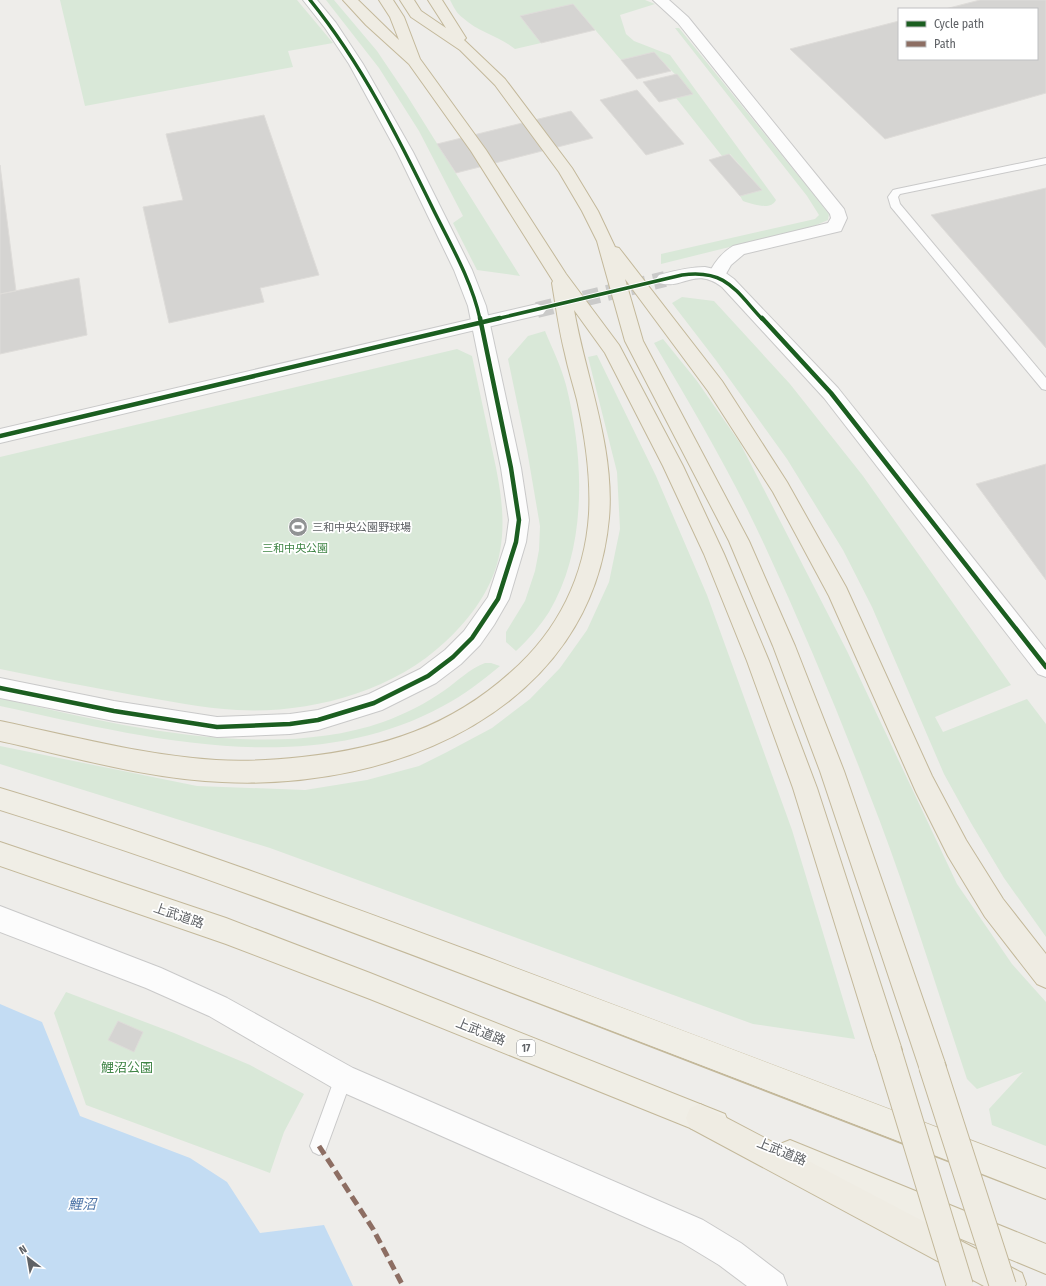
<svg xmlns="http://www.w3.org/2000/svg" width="1046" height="1286" viewBox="0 0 1046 1286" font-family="'Fira Sans Condensed','Noto Sans JP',sans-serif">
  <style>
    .green { fill: #d9e8d8 }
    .water { fill: #c3dcf3 }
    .building { fill: #d5d4d2; stroke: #dedcd9 }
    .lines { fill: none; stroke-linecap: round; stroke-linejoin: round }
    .tertiary-tunnel { stroke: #cacac9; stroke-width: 16; stroke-dasharray: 16 8; stroke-linecap: butt }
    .service-casing { stroke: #c9c9c9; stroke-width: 2 }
    .minor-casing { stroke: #c9c9c9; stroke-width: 2 }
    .tertiary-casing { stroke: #c9c9c9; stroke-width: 2 }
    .trunk-casing { stroke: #c3b89a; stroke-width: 2 }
    .motorway-casing { stroke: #c3b89a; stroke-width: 2 }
    .service { fill: #fcfcfc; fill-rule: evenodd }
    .minor { fill: #fcfcfc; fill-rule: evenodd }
    .tertiary { fill: #fcfcfc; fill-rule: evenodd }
    .trunk { fill: #f0eee6; fill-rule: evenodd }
    .motorway { fill: #efece3; fill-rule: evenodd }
    .motorway-bridge-casing { stroke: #c3b89a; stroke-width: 28; stroke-linecap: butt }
    .motorway-bridge { stroke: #efece3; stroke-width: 26 }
    .quiet { stroke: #8d6e63; stroke-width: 5; stroke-dasharray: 10 5; stroke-linecap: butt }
    .cycleway-far1-casing { stroke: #fff; stroke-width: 5.5 }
    .cycleway-casing { stroke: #fff; stroke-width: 7 }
    .cycleway-far1 { stroke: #1b5e20; stroke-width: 3.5 }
    .cycleway { stroke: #1b5e20; stroke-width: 4.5 }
    .labels { text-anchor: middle; stroke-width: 3.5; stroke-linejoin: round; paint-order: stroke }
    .shield { fill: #fff; stroke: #8f9194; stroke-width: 1 }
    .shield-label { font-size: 10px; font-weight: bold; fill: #5f6266 }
    .poi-label { font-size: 11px; fill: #5f6266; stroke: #fff; text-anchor: start }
    .park-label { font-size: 11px; fill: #408546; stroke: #fff }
    .near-street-label { font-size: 13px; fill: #5f6266; stroke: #fff }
    .near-park-label { font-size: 13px; fill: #408546; stroke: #fff }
    .near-water-label { font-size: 14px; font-style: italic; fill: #4e75a8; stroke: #fff }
  </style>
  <rect width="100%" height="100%" fill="#eeedea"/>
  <path class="green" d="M 60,0 L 297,0 L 333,43 L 288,51 L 293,67 L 85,106 Z
    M 326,0 L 334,0 L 377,51 L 406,94 L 520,276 L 477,270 L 453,223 L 463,216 L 419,131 L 379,68 Z
    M 450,0 L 645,0 L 655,4 L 620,15 L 626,34 L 634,41 L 670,55 L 776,200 C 771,211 752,204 743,201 L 740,196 L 761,189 L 730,154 L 722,156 L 676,98 L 693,94 C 681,79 667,67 654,52 L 621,60 L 573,4 L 520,16 L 541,43 L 515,49 C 499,36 478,32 463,18 C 457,14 453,6 450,0 Z
    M 675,28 L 679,28 L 814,195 L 829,214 L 828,220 L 814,226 L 661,264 L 661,254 L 815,219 L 819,215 L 807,196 Z
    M 682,297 L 714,301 L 790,384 L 863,476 L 1011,685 L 935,717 L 943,732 L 1027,699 L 1046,724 L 1046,937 L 1004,878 L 971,823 L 944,774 L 872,607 L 843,550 L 787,459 L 715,359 L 672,303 Z
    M 545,331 C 552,348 561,366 566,385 C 584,456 588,547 549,612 C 540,626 528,640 516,651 L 506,642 L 506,632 L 525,601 L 535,571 L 539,550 L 540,526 L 527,450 L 508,359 L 528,336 Z
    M 663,339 L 697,381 L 740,443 L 847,651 L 957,884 L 1012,964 L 1046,1002 L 1046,1146 L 992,1125 L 989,1109 L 1023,1072 L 977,1089 L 967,1079 C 935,984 906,887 869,793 C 837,709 802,626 764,544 C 732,475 693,409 654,343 Z
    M 457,349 L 472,356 C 478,384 484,412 490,440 C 498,476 507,514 500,551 C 494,587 471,618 445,642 C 392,692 309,714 237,710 C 202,708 168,701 133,695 C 89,687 44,678 0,669 L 0,457 Z
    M 597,355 L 656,476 L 707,595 L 792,830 L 855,1039 L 753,1024 L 270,848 L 0,764 L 0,746 L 197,786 L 305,790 L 367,780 L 419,766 L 447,752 L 492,728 L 530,699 L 560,668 L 587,630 L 609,582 L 620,529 L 617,472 L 588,357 Z
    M 485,663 L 491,663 L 500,666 C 482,681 464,695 443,706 C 306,781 143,737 0,706 L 0,698 C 114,725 269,762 383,722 C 405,714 425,704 445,690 C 458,681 469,669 485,663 Z
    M 66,992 L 174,1033 L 250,1065 L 304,1094 L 284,1132 L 270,1173 L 86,1105 L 54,1013 Z"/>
  <path class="water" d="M 0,1004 L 42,1022 L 80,1116 L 190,1158 L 227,1182 L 260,1233 L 324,1225 L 353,1286 L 0,1286 Z"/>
  <path class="building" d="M 980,0 L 1046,0 L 1046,93 L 885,139 L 790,49 L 899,21 L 899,59 L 1037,59 L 1037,9 L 945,9 Z
    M 573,4 L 595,30 L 541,43 L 520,16 Z
    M 654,52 L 671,71 L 637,79 L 621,60 Z
    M 677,74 L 693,94 L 659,102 L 643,82 Z
    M 637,90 L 684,144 L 646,155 L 600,100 Z
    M 571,111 L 593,138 L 456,173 L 437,144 Z
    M 264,115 L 319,275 L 260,288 L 264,302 L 169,323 L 143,207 L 183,200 L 166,134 Z
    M 729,154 L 762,190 L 740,196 L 709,160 Z
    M 0,165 L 16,291 L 0,294 Z
    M 1046,188 L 1046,348 L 931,215 Z
    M 79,278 L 87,335 L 0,354 L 0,294 Z
    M 1046,464 L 1046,580 L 976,484 Z
    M 118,1021 L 143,1032 L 134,1052 L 108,1040 Z"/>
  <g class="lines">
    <path class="tertiary-tunnel" d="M 537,310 L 665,279"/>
    <defs>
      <path id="service" d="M 1046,158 L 1046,164 L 900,194 L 898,197 L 900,204 L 1046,378 L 1046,390 L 1042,389 L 891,207 L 888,197 L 893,190 L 897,189 Z
        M 343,1069 L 349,1072 L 352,1078 L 325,1152 L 319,1155 L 313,1152 L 310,1146 L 337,1072 Z"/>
      <path id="minor" d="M 303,0 L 317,0 L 336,23 L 363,64 L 413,152 L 472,270 L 486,306 L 521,468 L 529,520 L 526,542 L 509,599 L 494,625 L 480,645 L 461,664 L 436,683 L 382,710 L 318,730 L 290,734 L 217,737 L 114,721 L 0,698 L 0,678 L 114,701 L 217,717 L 290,714 L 318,710 L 369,694 L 420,669 L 445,650 L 464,631 L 488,597 L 506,542 L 509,520 L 501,468 L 468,306 L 454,270 L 397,152 L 349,64 L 325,28 Z
        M 653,0 L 669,0 L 688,17 L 844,209 L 847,218 L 841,231 L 744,254 L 731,265 L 723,279 L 717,281 L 711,279 L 708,275 C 714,263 721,253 733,246 L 828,223 L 831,218 L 830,214 L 678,23 Z
        M 0,906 L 161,968 L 227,998 L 353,1068 L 703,1220 L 741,1243 L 783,1275 L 787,1286 L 747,1286 L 719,1265 L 681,1242 L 333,1088 L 209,1016 L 146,988 L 0,932 Z"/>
      <path id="tertiary" d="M 705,267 L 723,271 L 734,279 L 838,388 L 1046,650 L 1046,677 L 1038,674 L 824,398 L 722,287 C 695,266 683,290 659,283 L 656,279 L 659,275 C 674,271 689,267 705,267 Z
        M 537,304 L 543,306 L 546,310 L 543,314 L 0,443 L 0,429 Z"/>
      <path id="trunk" d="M 0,788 C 163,837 322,896 481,955 C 670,1025 858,1097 1046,1169 L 1046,1199 C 856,1124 666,1051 476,979 C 318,919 161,860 0,810 Z
        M 0,842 L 226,918 L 370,973 L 725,1114 L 729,1124 L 725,1134 L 715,1138 L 370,999 L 226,944 L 0,866 Z
        M 790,1140 L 1046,1244 L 1046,1274 L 780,1164 L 776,1154 L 780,1144 Z"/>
      <path id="motorway" d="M 343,0 L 358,0 L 399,40 L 390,17 L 379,0 L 393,0 L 404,17 L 420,59 L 486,150 L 566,274 L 619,345 L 683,466 L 724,554 L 769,661 L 817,788 L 902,1050 L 898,1060 L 888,1064 L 878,1060 L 874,1050 L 793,788 L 747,661 L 704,554 L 663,466 L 605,353 L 574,310 C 586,378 615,448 609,518 C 592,710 393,791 222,782 C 147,779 73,757 0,741 L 0,721 C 71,736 143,755 216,760 C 245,762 274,760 302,757 C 383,748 450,727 511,672 C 558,631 585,576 589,514 C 591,477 585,436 577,400 C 573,384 568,369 565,354 C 559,330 556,307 552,283 L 553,281 L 471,151 L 409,64 L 366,25 Z
        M 400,0 L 414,0 L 421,11 L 446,28 L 428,0 L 442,0 L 466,38 L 464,40 L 505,79 L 572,168 L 598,211 L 615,247 L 619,248 L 722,381 L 787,482 L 846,587 L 932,776 L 966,840 L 1003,899 L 1046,954 L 1046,988 L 1037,984 L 985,917 L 948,856 L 916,792 L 829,596 L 773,492 L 708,391 L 625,279 L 643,341 L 749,541 L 795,646 L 844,771 L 946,1066 L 942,1076 L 932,1080 L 922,1076 L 820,771 L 773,646 L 729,541 L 625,341 L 597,241 L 582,211 L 559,172 L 495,85 L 460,50 L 411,17 Z
        M 700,1104 L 1022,1273 L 1026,1284 L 1025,1286 L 984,1286 L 690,1128 L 686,1118 L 690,1108 Z"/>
    </defs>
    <use href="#service" class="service-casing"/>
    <use href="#minor" class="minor-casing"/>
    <use href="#tertiary" class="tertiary-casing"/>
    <use href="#trunk" class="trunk-casing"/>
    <use href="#motorway" class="motorway-casing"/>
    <use href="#service" class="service"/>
    <use href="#minor" class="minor"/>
    <use href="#tertiary" class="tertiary"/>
    <use href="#trunk" class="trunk"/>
    <use href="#motorway" class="motorway"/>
    <defs>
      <path id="motorway-bridge" d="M 888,1050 L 960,1286
        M 932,1066 L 1003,1286"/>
    </defs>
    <use href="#motorway-bridge" class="motorway-bridge-casing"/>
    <use href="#motorway-bridge" class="motorway-bridge"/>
    <path class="quiet" d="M 319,1146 L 373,1229 L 403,1286"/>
    <defs>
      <path id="cycleway-far1" d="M 310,0 C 362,64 399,139 435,213 C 452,247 472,282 480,319
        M 496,319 L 682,275 C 726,269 735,290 762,319"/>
      <path id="cycleway" d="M 762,318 L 831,393 L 1046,667
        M 0,436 L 500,318
        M 0,688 L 114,711 L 217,727 L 290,724 L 318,720 L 374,703 L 428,676 L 453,657 L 472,638 L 498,599 L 516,542 L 519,520 L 511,468 L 480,318"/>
    </defs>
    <use href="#cycleway-far1" class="cycleway-far1-casing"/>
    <use href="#cycleway" class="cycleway-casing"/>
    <use href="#cycleway-far1" class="cycleway-far1"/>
    <use href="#cycleway" class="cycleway"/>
  </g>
  <defs>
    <symbol id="stadium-disc" viewBox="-11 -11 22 22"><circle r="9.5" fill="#919394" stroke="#fff"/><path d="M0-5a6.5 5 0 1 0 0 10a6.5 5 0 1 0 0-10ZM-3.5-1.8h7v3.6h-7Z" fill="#fff"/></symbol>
  </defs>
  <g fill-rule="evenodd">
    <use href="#stadium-disc" x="287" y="516" width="22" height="22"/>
  </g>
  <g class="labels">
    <rect class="shield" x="517" y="1040" width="18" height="16" rx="3"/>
    <g class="shield-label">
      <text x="526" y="1052">17</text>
    </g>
    <g class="poi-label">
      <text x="312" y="531">三和中央公園野球場</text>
    </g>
    <g class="park-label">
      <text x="295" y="552">三和中央公園</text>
    </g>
    <g class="near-street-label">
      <text transform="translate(179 915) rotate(19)" y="5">上武道路</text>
      <text transform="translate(481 1031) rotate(22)" y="5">上武道路</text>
      <text transform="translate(782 1151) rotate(22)" y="5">上武道路</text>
    </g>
    <g class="near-park-label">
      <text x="127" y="1072">鯉沼公園</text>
    </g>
    <g class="near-water-label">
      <text x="82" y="1209">鯉沼</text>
    </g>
  </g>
  <rect x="898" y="8" width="140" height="52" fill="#ffffff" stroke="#bfc0c2"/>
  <rect x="906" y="21" width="20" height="6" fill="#1b5e20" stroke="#bfc0c2"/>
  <text x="934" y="28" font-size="12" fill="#5f6266">Cycle path</text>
  <rect x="906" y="41" width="20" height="6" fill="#8d6e63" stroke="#bfc0c2"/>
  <text x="934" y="48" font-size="12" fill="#5f6266">Path</text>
  <g transform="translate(28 1258) rotate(329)" stroke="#ffffff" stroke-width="3" paint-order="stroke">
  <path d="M0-3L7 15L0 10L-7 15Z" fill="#5f6266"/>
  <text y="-6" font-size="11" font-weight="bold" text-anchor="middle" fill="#5f6266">N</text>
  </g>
</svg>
